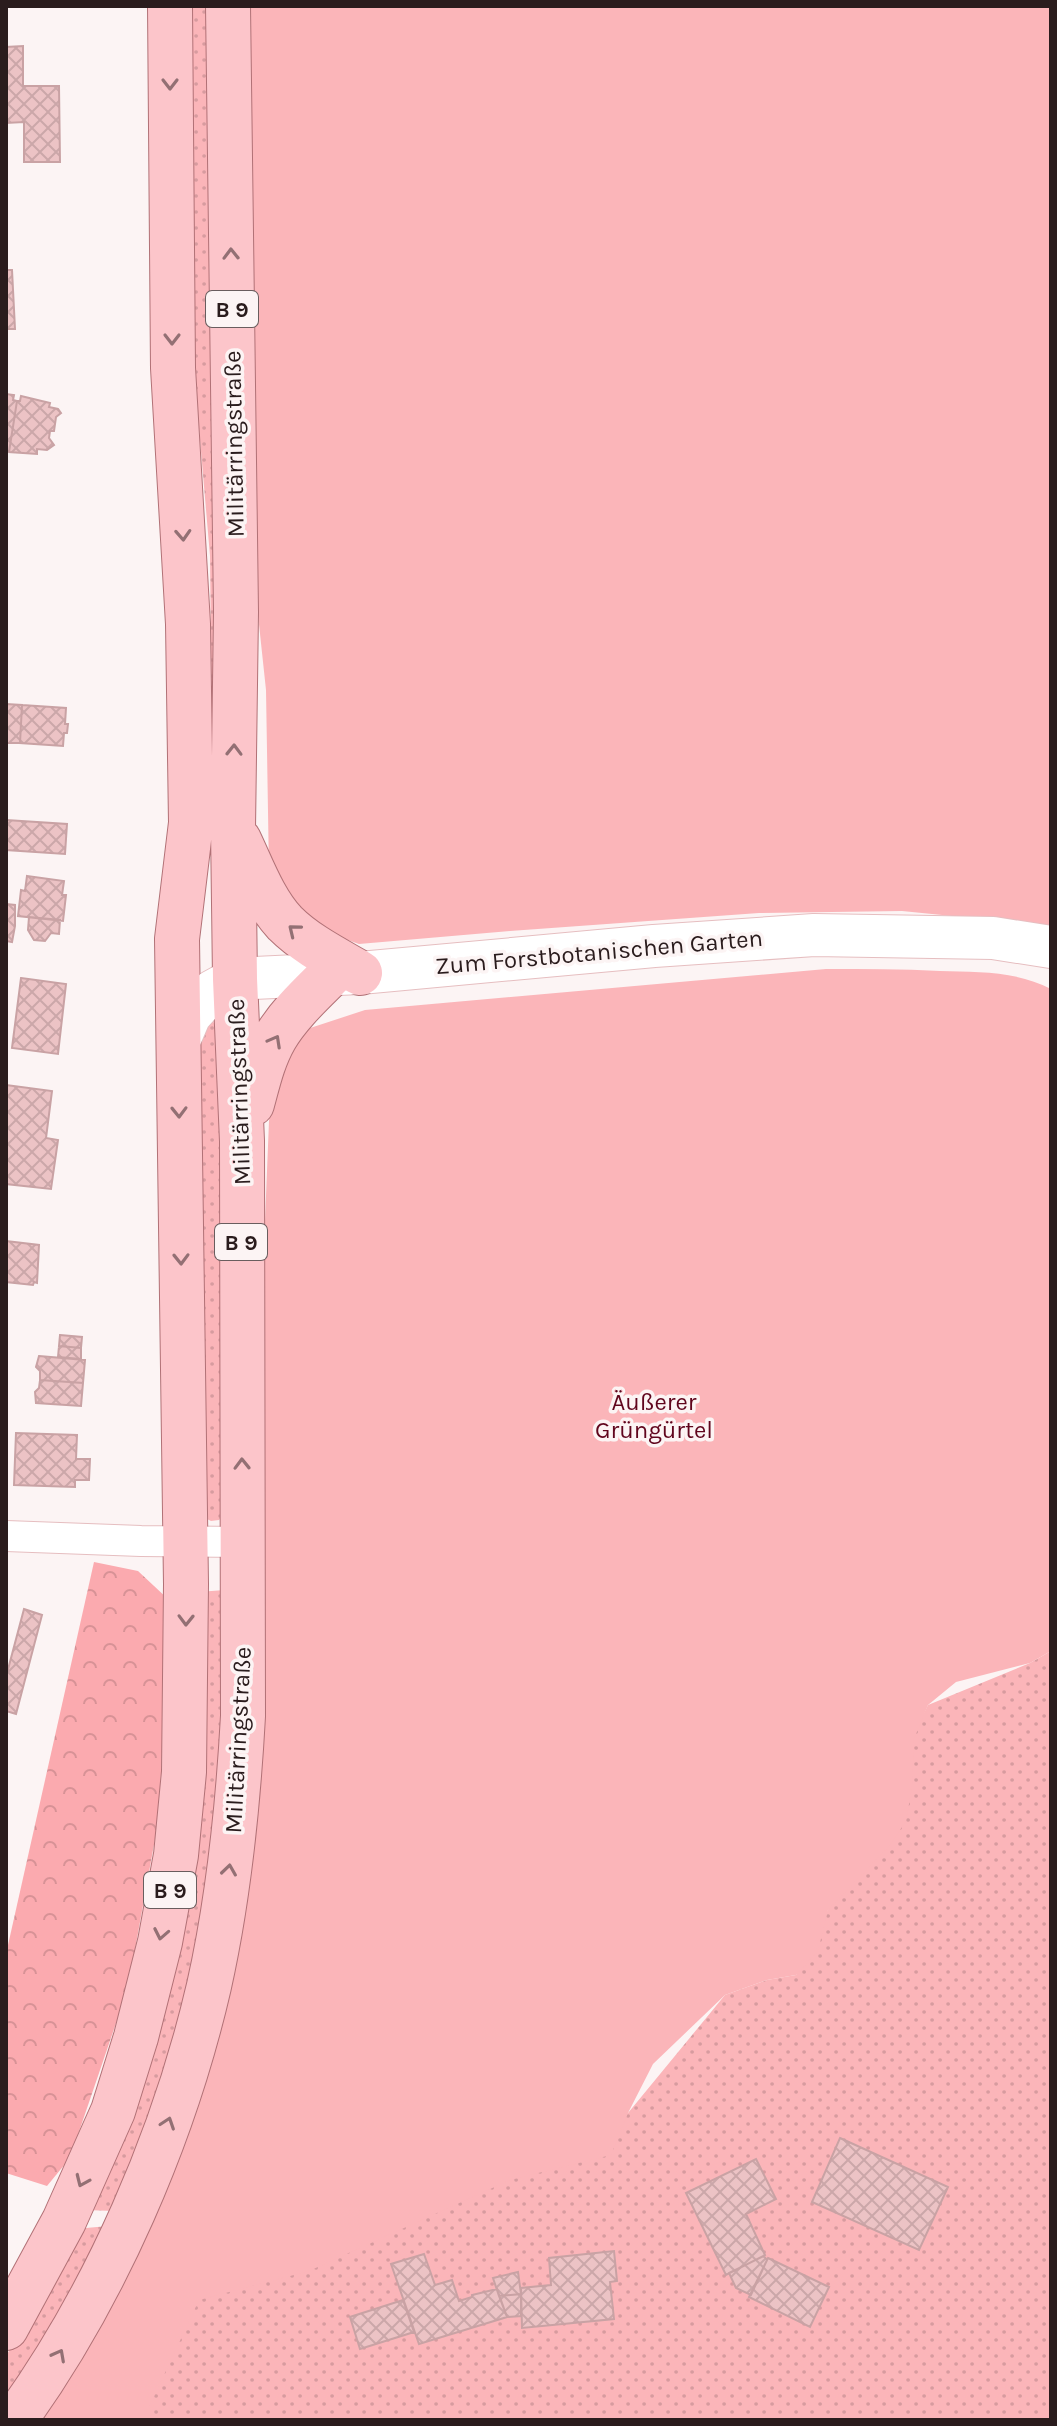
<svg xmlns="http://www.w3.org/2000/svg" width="1057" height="2426" viewBox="0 0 1057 2426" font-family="Karla,sans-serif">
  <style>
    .grass { fill: url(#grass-dots) }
    .forest { fill: url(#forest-crowns) }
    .park { fill: #fbb5b9 }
    .building { fill: url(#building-cross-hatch); stroke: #c9a2a4; stroke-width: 2 }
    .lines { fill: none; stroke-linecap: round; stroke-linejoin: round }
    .street-casing { stroke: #e6bec0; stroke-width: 32 }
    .secondary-casing { stroke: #e6bec0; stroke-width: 44 }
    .primary-casing { stroke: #b17176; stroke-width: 46 }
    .street { stroke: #fff; stroke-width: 30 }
    .secondary { stroke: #fff; stroke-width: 42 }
    .primary { stroke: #fcc5ca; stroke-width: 44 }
    .oneway { stroke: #937074 }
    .labels { text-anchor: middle; stroke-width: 7; stroke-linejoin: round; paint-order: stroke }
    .shield { fill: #fcf4f4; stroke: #695d5e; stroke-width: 2 }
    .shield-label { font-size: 22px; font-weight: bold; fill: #2a1c1d }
    .street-label { font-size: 24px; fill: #2a1c1d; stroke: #fcf4f4 }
    .park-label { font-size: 24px; fill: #60051d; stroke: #fcf4f4 }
  </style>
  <defs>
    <pattern id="grass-dots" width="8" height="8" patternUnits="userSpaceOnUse" patternTransform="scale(2)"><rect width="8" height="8" fill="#fbb5b9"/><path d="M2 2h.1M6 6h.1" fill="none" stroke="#d79b9f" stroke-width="1.8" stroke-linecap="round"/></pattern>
    <pattern id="forest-crowns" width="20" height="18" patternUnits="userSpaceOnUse" patternTransform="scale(2)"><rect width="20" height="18" fill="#fbaaaf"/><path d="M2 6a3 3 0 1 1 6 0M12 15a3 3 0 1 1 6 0" fill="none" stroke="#d79296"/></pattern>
    <pattern id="building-cross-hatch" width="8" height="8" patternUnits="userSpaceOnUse" patternTransform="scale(2)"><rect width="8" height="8" fill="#ecc3c5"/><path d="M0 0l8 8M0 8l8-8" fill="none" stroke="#cba7a9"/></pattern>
  </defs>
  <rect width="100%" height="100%" fill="#fcf4f4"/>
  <path class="grass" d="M 183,6 L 210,6 L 219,818 L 214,937 L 210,556 L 199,428 L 188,354 Z
    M 209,1019 L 220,1027 L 225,1513 L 219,1520 L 211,1521 L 203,1517 L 194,1043 Z
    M 225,1590 L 226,1703 L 202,1936 L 173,2053 L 115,2211 L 83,2210 L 124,2118 L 198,1592 Z
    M 1051,1651 L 1051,2420 L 143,2420 L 147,2317 L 628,2113 L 725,1995 L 767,1980 L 796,1975 L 928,1705 L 1030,1663 Z
    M 108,2226 L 6,2410 L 6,2356 L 41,2296 L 75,2229 Z"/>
  <path class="forest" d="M 94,1562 L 138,1571 L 169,1600 L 159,1817 L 128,1988 L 70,2158 L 47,2186 L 6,2173 L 6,1954 Z"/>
  <path class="park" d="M 246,6 L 1051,6 L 1051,929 L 992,920 L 902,911 L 759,913 L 510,931 L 359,944 L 322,931 L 305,917 L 269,872 L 266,690 L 255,587 Z
    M 826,969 C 864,969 902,969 940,971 C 978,972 1017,971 1051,989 L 1051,1651 L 1030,1663 L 956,1682 L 928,1705 L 914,1739 L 912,1787 L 906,1821 L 890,1845 L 828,1910 L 818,1951 L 796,1975 L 767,1980 L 725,1995 L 653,2064 L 628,2113 L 611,2155 L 510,2180 L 309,2271 L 199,2300 L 143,2420 L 41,2420 L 70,2378 L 164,2182 L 204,2069 L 257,1421 L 269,1121 L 274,1074 L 295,1033 L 365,1010 Z"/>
  <path class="building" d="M 23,46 L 23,86 L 59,86 L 60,162 L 24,162 L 24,122 L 6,123 L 6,47 Z
    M 6,270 L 12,270 L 15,329 L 6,329 Z
    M 6,394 L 14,395 L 13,400 L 17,401 L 9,452 L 6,451 Z
    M 21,396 L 50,403 L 49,407 L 58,409 L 61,413 L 56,417 L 54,431 L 50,431 L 49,438 L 54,445 L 47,450 L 37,449 L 37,454 L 9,452 L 17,401 L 20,401 Z
    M 6,704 L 22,705 L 20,743 L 6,743 Z
    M 22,705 L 66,708 L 65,724 L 68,724 L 67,733 L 64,733 L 63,746 L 20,743 Z
    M 6,820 L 67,824 L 65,854 L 6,850 Z
    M 27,876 L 64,881 L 62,895 L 66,895 L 63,921 L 18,916 L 21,890 L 25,891 Z
    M 6,904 L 15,905 L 15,926 L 12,942 L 6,941 Z
    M 29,917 L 60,920 L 59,934 L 51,933 L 45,941 L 34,940 L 28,930 Z
    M 21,978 L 66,984 L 58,1054 L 12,1048 Z
    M 6,1085 L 52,1091 L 46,1138 L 58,1140 L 51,1189 L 6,1184 Z
    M 6,1241 L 39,1245 L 37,1283 L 34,1282 L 33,1285 L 6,1282 Z
    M 60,1335 L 82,1337 L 81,1348 L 59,1346 Z
    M 59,1346 L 81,1348 L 81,1359 L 58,1357 Z
    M 39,1356 L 85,1360 L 83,1383 L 40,1380 L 40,1371 L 36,1367 Z
    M 40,1380 L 83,1383 L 81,1406 L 36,1403 L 35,1392 L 39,1388 Z
    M 16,1433 L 77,1435 L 76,1459 L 90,1459 L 89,1480 L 75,1480 L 75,1487 L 14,1485 Z
    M 24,1609 L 42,1615 L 16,1714 L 6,1711 L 6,1677 Z
    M 840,2138 L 948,2187 L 919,2250 L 812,2202 Z
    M 756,2159 L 776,2199 L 746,2214 L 765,2255 L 726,2275 L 686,2193 Z
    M 614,2251 L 617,2281 L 610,2282 L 614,2319 L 522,2328 L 521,2288 L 551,2285 L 549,2258 Z
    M 424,2254 L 435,2285 L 452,2280 L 459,2301 L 472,2297 L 472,2295 L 497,2289 L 507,2317 L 419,2344 L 391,2264 Z
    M 764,2256 L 767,2260 L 751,2295 L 736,2288 L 729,2273 Z
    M 768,2258 L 829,2287 L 810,2327 L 749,2297 Z
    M 518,2272 L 521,2294 L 499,2296 L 493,2278 Z
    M 521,2294 L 521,2316 L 507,2317 L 499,2296 Z
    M 403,2300 L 414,2332 L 360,2349 L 350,2317 Z"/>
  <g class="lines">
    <defs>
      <path id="street" d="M 6,1536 L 141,1541 L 243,1542"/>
      <path id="secondary" d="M 178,1043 L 190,1015 L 200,1004 L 213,991 L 235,979 L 360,973 L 654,946 L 814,935 L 993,938 L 1051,947"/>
      <path id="primary" d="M 239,840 C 252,867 264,901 285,923 C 306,944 334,958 360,973
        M 252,1104 C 258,1082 263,1059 275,1038 C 289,1014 311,994 330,975
        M 6,2328 L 64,2221 L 113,2111 L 136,2037 L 160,1942 L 176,1855 L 184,1772 L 186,1584 L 177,939 L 191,823 L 188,624 L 173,368 L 170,6
        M 15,2420 C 106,2294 174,2137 209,1986 C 229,1897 238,1807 243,1716 L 242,1141 L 235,979 L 233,828 L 236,612 L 228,6"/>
    </defs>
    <use href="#street" class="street-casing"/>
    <use href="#secondary" class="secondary-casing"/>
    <use href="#primary" class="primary-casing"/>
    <use href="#street" class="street"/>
    <use href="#secondary" class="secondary"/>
    <use href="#primary" class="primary"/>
  </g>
  <defs><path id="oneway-chevron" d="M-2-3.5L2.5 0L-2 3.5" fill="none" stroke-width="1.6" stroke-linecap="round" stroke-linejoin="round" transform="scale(2)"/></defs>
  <g class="oneway">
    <use href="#oneway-chevron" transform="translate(170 84) rotate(90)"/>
    <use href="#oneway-chevron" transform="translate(231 254) rotate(-91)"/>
    <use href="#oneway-chevron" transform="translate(172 339) rotate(90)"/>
    <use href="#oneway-chevron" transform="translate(183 535) rotate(87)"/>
    <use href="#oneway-chevron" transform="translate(234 750) rotate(-89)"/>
    <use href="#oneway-chevron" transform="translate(294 930) rotate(-141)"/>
    <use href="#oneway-chevron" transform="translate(275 1041) rotate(-61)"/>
    <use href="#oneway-chevron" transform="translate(179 1112) rotate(89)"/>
    <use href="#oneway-chevron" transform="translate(181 1259) rotate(89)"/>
    <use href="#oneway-chevron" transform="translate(242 1464) rotate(-91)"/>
    <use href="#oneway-chevron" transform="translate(186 1620) rotate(91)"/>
    <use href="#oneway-chevron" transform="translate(229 1870) rotate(-82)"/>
    <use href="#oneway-chevron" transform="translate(161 1934) rotate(101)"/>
    <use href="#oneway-chevron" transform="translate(168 2123) rotate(-71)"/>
    <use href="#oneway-chevron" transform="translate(82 2181) rotate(114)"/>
    <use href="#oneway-chevron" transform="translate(59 2355) rotate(-62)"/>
  </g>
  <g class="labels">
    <g class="shield">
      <rect x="206" y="291" width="52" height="36" rx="6"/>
      <rect x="215" y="1224" width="52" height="36" rx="6"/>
      <rect x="144" y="1872" width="52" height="36" rx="6"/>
    </g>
    <g class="shield-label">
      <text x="232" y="317">B 9</text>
      <text x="241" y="1250">B 9</text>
      <text x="170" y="1898">B 9</text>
    </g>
    <g class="street-label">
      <text transform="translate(234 444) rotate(-91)" y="8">Militärringstraße</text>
      <text transform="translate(599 952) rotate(-5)" y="8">Zum Forstbotanischen Garten</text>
      <text transform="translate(239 1092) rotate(-92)" y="8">Militärringstraße</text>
      <text transform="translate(238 1740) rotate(-87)" y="8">Militärringstraße</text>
    </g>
    <g class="park-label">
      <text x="654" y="1410">Äußerer<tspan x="654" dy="28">Grüngürtel</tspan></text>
    </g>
  </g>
  <rect width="1057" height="2426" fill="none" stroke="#2a1c1d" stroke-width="16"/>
</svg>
